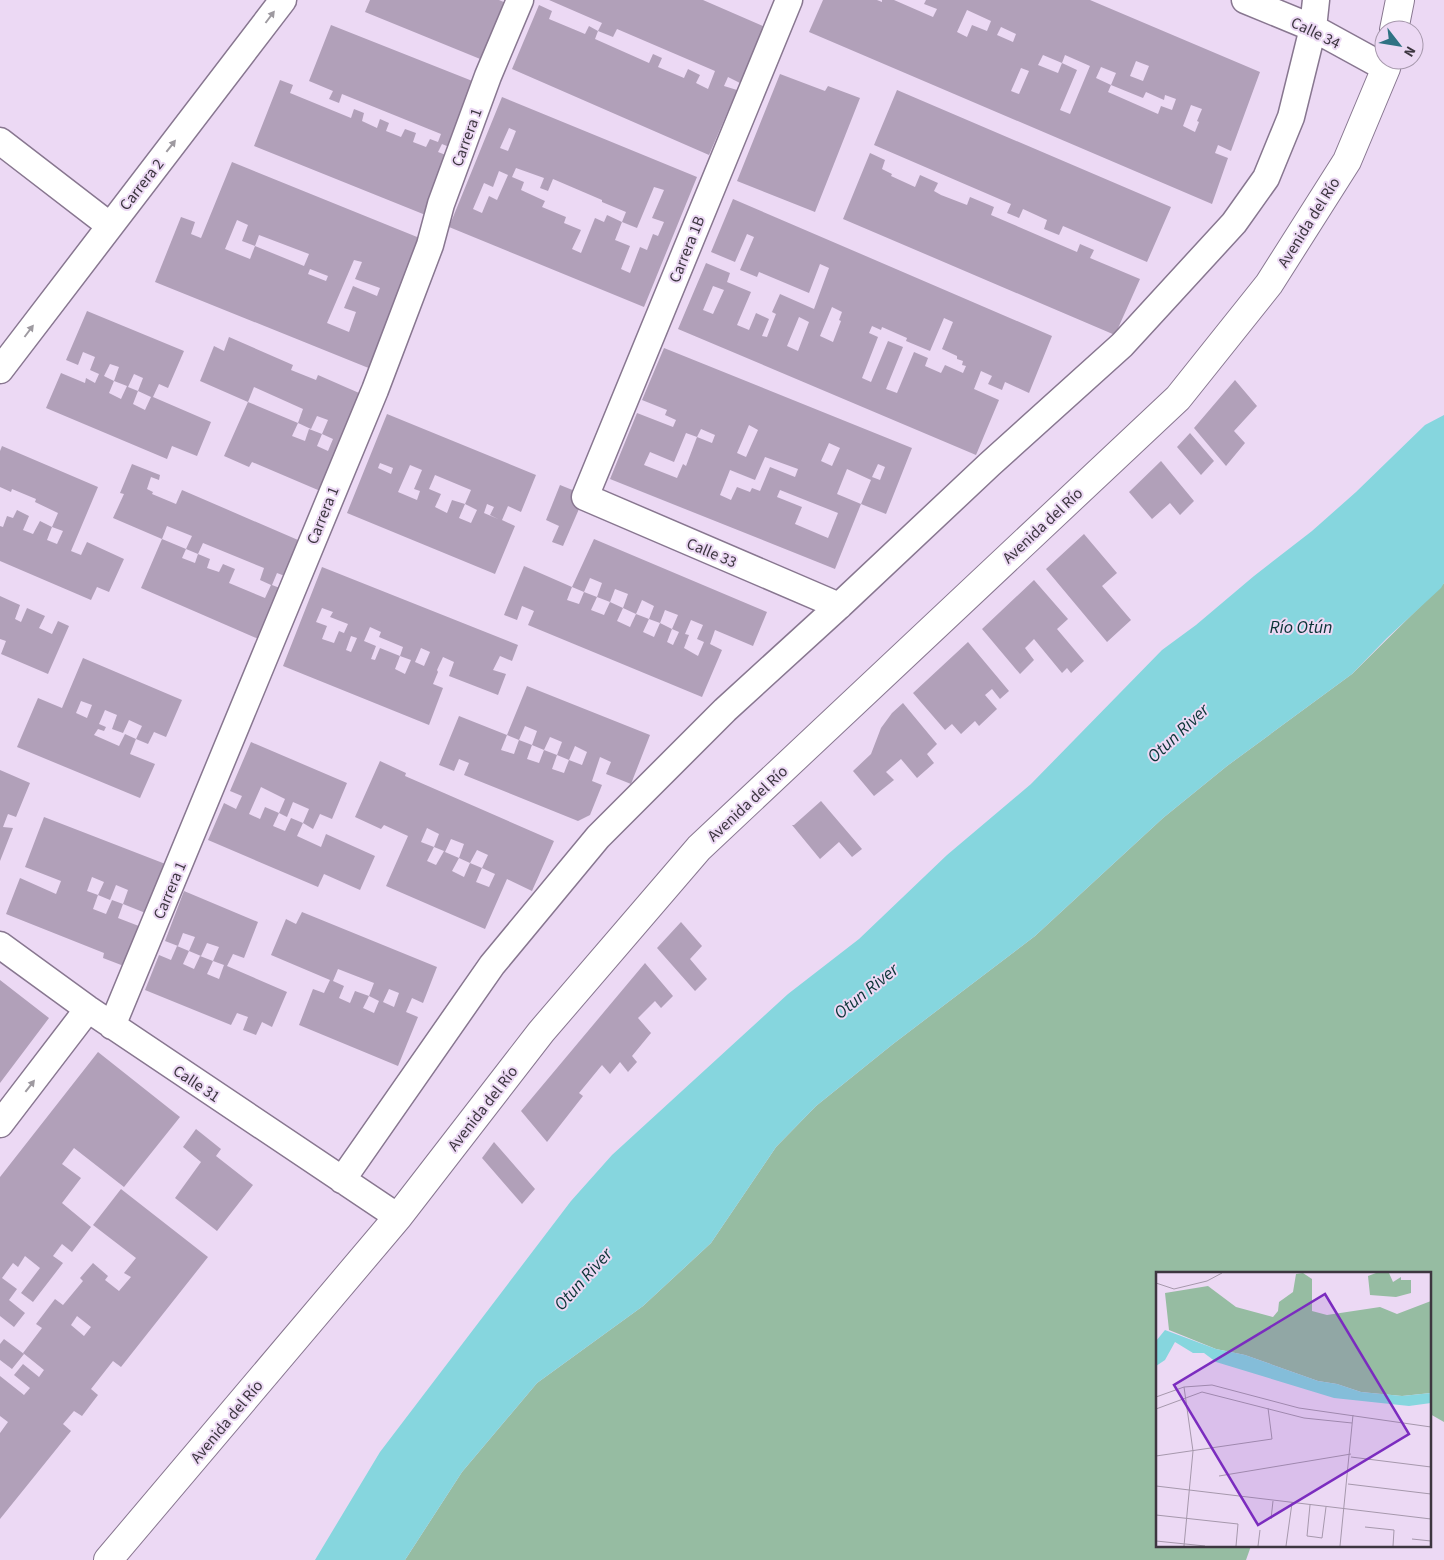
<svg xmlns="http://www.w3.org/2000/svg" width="1444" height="1560" viewBox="0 0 1444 1560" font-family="'Source Sans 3',sans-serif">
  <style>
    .green { fill: #96bca2 }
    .water { fill: #86d6de }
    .building { fill: #b1a0b9; fill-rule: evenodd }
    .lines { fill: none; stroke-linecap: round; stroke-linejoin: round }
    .street-casing { stroke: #887790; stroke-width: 29 }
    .secondary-casing { stroke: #887790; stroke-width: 30 }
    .street { stroke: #fff; stroke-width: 26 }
    .secondary { stroke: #fff; stroke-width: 28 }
    .oneway { fill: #9e9aa0 }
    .labels { text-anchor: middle; stroke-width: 4; stroke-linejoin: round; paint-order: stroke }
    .street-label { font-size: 16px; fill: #3d3640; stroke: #ecd9f4 }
    .water-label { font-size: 18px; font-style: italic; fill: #0a3336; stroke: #ecd9f4 }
    .inset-road { fill: none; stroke: #a698ac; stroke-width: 1 }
    .view { fill: #7b2cbf; fill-opacity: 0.15; stroke: #7b2cbf; stroke-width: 2.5 }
    .inset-edge { fill: none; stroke: #3d3640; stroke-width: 2.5 }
  </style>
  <rect width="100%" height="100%" fill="#ecd9f4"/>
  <path class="green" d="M 1444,583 L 1444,1422 L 1430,1414 L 1430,1274 L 1158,1274 L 1158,1546 L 1251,1546 L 1246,1560 L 405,1560 L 462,1472 L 537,1383 L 643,1306 L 711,1243 L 776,1147 L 816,1106 L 893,1044 L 1035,936 L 1163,818 L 1227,766 L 1352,674 Z"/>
  <path class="water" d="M 1444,415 L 1444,583 L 1441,588 L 1387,638 L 1352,674 L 1227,766 L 1163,818 L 1035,936 L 893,1044 L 816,1106 L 776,1147 L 711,1243 L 643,1306 L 537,1383 L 462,1472 L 405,1560 L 315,1560 L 380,1452 L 571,1201 L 612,1155 L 788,994 L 859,939 L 947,855 L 1031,784 L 1162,650 L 1196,625 L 1254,576 L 1312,531 L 1356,492 L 1425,425 Z"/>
  <path class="building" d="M 370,0 L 499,0 L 513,6 L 490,63 L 365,12 Z
    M 549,0 L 703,0 L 765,27 L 740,83 L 728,77 L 724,86 L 737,90 L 709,155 L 512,69 L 539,5 L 552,11 L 549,19 L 585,34 L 589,26 L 598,31 L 595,39 L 649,63 L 653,54 L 662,58 L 658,67 L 684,78 L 688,69 L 700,75 L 696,83 L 708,89 L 715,71 L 617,29 L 613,37 L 598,31 L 602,23 Z
    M 823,0 L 877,0 L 882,2 L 882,0 L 894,0 L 933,17 L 937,9 L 924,4 L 926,0 L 1090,0 L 1260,72 L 1231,151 L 1218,145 L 1215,153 L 1228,158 L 1212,204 L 809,32 ZM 967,10 L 991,21 L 987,31 L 972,25 L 967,37 L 957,32 ZM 1001,27 L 1016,34 L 1013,42 L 997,35 ZM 1043,55 L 1062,63 L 1065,55 L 1090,66 L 1070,114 L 1060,110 L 1077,70 L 1062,63 L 1058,73 L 1038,65 ZM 1136,61 L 1149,66 L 1143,81 L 1130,76 ZM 1101,67 L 1116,73 L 1111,85 L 1143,98 L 1146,92 L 1164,100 L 1165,95 L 1176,99 L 1172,110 L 1161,106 L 1158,114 L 1108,92 L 1111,85 L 1096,78 ZM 1021,68 L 1029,71 L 1019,94 L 1011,91 ZM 1191,105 L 1202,109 L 1197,121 L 1199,122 L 1195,132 L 1183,126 Z
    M 331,25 L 480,84 L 454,149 L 442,144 L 438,152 L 451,157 L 428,216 L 254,146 L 280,80 L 293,85 L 290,93 L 351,118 L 354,109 L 364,113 L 362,121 L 377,128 L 380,119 L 389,123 L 386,131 L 401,137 L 405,129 L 416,133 L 413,142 L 426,147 L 430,139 L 438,142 L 441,134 L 342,94 L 339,103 L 329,99 L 333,91 L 309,81 Z
    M 780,74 L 825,91 L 828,86 L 860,98 L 815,212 L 737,181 Z
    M 897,90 L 1171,207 L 1147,262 L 1063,226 L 1059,235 L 1044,229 L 1047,220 L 1023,209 L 1019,218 L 1007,213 L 1011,204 L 874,145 Z
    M 502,97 L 697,177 L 644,307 L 449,227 ZM 509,128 L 516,131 L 508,151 L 500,148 ZM 516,168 L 544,178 L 540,188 L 548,191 L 553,179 L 602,200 L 602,202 L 626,212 L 622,222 L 607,215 L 604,222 L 595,218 L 581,253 L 572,249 L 581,230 L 564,223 L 566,217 L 542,207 L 545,201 L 521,190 L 524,182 L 512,177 ZM 499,171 L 508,175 L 497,200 L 489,196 L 482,213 L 473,209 L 484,183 L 493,187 ZM 654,187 L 664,190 L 652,218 L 664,222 L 658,236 L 653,234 L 647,250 L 640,247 L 630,273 L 621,269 L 630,246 L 615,240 L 622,222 L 637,228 Z
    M 870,153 L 885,160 L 882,169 L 892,174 L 891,176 L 915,187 L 920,175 L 938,183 L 934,191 L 941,195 L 967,205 L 970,197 L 994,207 L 991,215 L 1077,252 L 1080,244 L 1094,250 L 1090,258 L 1140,279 L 1115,335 L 843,219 Z
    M 232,162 L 427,241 L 402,306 L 394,302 L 389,316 L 397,319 L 376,371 L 155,282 L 181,217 L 195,222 L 191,234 L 201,238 ZM 237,220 L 248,225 L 242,241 L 255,246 L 259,235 L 309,254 L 304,266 L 255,246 L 250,259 L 225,249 ZM 354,260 L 362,262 L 355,279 L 380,288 L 377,296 L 353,286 L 344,308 L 356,312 L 349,332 L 327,323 ZM 310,269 L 328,276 L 326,281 L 308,274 Z
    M 733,199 L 1052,336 L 1029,393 L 1005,382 L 1002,390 L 988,384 L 992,376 L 981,371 L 974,389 L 999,400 L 976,455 L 678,329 L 706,263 L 730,273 L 727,282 L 751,292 L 737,325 L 749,330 L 756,313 L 769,319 L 762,336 L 767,337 L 776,314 L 772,312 L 780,294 L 814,309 L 829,268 L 820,264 L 809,293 L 759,272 L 757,277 L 740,270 L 754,237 L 747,234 L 735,262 L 711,252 ZM 713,286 L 724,290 L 713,314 L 703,310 ZM 832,307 L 842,312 L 839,320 L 841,321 L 833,342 L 820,336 ZM 799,317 L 809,322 L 798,351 L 787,346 ZM 944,318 L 953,322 L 942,349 L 957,356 L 957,359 L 963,361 L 962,365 L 966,366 L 963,373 L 945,365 L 941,373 L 925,366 L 928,358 L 914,352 L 897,393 L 886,389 L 903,347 L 888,341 L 871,382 L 862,378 L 878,337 L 869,333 L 872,326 L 881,330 L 882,327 L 907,338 L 906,341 L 930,351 Z
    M 87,311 L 184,351 L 168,388 L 159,384 L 153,397 L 211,422 L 197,456 L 172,446 L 167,459 L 46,408 L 61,373 L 85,383 L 86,378 L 95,383 L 99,374 L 90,370 L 95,357 L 83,352 L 78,365 L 66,360 ZM 110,364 L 119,367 L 114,381 L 104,376 ZM 134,374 L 143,378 L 138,391 L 151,397 L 145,410 L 133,404 L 138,391 L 128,387 ZM 114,381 L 127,386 L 121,399 L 109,393 Z
    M 229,337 L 293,365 L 291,370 L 316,380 L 318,375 L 366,396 L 346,428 L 339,442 L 346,444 L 325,493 L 252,462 L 249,467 L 224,456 L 248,402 L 298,423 L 292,436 L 305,441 L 309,429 L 322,434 L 317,446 L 328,451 L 333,439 L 322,434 L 328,420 L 317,416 L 311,429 L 298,423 L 303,409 L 254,387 L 248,402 L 200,381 L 214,346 L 224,351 Z
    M 664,348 L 912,448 L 886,514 L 861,504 L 871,480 L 847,469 L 837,494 L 861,504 L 835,569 L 610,479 L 637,413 L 673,427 L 676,420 L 665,415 L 667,410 L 642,400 ZM 749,425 L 758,430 L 746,457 L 737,453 ZM 701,429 L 715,435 L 712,443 L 697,437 L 686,466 L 683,464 L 677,478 L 644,465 L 650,452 L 674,462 L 686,433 L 697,437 ZM 829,443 L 840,448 L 832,466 L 821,461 ZM 765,457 L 798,469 L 795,477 L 770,467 L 760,491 L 752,488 L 750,492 L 737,487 L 731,500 L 720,495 L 730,470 L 755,480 ZM 878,464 L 885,467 L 880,480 L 872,477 ZM 780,490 L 838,513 L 828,538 L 795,524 L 802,507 L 777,497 Z
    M 1235,380 L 1257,406 L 1234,431 L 1245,443 L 1226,466 L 1194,428 Z
    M 387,414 L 536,475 L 521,512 L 508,506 L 502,520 L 515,526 L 495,574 L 347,513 ZM 380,463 L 393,468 L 391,474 L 378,468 ZM 410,465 L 422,470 L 414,489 L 420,491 L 417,500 L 398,492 ZM 435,475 L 471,490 L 465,504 L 477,510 L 471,523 L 459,518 L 465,504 L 452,500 L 447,513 L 435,507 L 441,494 L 429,489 ZM 487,504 L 494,507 L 490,515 L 498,519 L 484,513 Z
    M 1190,433 L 1214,461 L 1201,475 L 1177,447 Z
    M 2,446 L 98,487 L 71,551 L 81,555 L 87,542 L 124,559 L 109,592 L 97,587 L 91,600 L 0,561 L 0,526 L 3,527 L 7,516 L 13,518 L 17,510 L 29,516 L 23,530 L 33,534 L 40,521 L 52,527 L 47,540 L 57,544 L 63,531 L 52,527 L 58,513 L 35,502 L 36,499 L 12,489 L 11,492 L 0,487 L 0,451 Z
    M 1161,461 L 1194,501 L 1180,515 L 1170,503 L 1152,519 L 1129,492 Z
    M 132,464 L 160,475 L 159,480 L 151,477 L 147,489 L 153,492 L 152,494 L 176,504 L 182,490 L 305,543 L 290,578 L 277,573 L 272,585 L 285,590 L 263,641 L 141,588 L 162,539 L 186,549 L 182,558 L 195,563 L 198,554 L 186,549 L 192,536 L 167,526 L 162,539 L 113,518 L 124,494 L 120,493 ZM 203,543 L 264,568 L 260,580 L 271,585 L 265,598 L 229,583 L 235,569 L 223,564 L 219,572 L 207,568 L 210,559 L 198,554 Z
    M 560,485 L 585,495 L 563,546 L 552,542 L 559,526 L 546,520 Z
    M 1084,534 L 1117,573 L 1102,586 L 1131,620 L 1107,642 L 1046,569 Z
    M 594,539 L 767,612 L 753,646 L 715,630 L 710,644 L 722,650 L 702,697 L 528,625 L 534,611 L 522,606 L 517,620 L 504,615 L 524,566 L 572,587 L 567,600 L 579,604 L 584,592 L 597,597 L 591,610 L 604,615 L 610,602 L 623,608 L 628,594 L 615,589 L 610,602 L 597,597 L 602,583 L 590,578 L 584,592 L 572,587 ZM 642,600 L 654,606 L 649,619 L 660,623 L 665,610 L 678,615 L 672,629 L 679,632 L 673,645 L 667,642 L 672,629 L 660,623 L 654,637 L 643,632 L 649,619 L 636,614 L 630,627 L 617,621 L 623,608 L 636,614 ZM 691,620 L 703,625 L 697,639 L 704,642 L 698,656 L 684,648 L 689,635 L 685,634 Z
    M 322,567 L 518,645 L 512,661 L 500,656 L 493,670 L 506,674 L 498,695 L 449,676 L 454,662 L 443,657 L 437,670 L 438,672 L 433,684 L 443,688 L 429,725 L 283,666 ZM 322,608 L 333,612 L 330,617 L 348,624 L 344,633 L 339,631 L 334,643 L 322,639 L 327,626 L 316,622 ZM 370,627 L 381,632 L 379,637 L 403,647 L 400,656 L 411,660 L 405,674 L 395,669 L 400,656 L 380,648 L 375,660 L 371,659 L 376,646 L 364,641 ZM 351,636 L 357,638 L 351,652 L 346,650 ZM 421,648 L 430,652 L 424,666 L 415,662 Z
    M 1034,580 L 1068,619 L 1057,629 L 1084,661 L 1071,673 L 1067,668 L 1062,673 L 1034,639 L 1025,648 L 1034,660 L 1020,674 L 982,629 Z
    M 0,596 L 20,605 L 15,619 L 21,622 L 27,608 L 45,616 L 39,628 L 52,634 L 58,621 L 69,626 L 48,674 L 1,654 L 6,641 L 0,639 Z
    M 968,642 L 1009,691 L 1000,699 L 992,689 L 985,695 L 997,709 L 979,726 L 975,721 L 961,734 L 952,724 L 945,730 L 913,693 Z
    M 83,658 L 182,700 L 166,737 L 154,732 L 148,744 L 136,739 L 130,754 L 155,764 L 140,798 L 17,747 L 38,698 L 62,708 ZM 81,701 L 92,705 L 87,718 L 76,713 ZM 105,710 L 117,715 L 112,729 L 123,733 L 129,720 L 142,726 L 136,739 L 125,734 L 119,746 L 94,735 L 98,729 L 104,731 L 106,727 L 99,724 Z
    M 527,686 L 650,735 L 631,784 L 606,774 L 611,762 L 600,757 L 592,781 L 602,785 L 590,815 L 578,821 L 464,775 L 469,763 L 459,759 L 454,771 L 439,765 L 459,716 L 507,735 ZM 525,726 L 537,731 L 532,745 L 544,750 L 550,737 L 562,742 L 557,755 L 544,750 L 539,763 L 527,759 L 532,745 L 519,740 ZM 507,735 L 519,740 L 514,754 L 501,750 ZM 575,746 L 587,752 L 582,765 L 569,760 L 564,773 L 552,769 L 557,755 L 569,760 Z
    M 903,703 L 937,744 L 927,754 L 934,763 L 917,778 L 901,759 L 886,772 L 894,780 L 874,796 L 853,771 L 871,754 L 881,728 L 892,713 Z
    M 251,742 L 347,783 L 332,819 L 320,814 L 313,829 L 303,823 L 297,836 L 321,847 L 326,834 L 375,856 L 360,890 L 324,874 L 318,887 L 208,840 L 224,803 L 236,809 L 242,796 L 230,791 ZM 261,787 L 285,799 L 279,813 L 287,817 L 293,802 L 309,809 L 303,823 L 291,818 L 285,831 L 273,826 L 279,813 L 265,807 L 260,819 L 249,814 Z
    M 380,761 L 406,773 L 405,776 L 554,841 L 532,891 L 507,879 L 485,929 L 386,886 L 408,836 L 384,825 L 381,829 L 355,817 ZM 427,828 L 439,834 L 434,847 L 444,851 L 436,865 L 427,861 L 434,847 L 421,842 ZM 451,839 L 464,844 L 459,858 L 470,863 L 464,877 L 452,871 L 459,858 L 445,852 ZM 477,850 L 488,855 L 482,868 L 495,874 L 489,887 L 476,882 L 482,868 L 470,863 Z
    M 0,770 L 30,783 L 16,817 L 8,814 L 3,827 L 13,828 L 0,861 Z
    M 821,801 L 862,849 L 852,857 L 839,842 L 820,859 L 792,825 L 794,825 Z
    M 44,817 L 168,865 L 148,914 L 123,904 L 128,890 L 116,885 L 110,900 L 98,895 L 104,882 L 92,877 L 87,891 L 98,895 L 93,909 L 106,914 L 112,900 L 123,904 L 118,918 L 144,928 L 129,968 L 103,958 L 104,953 L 6,914 L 20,878 L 56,894 L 61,881 L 25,867 Z
    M 184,891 L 258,922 L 244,958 L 233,954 L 227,966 L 287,992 L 272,1027 L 262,1022 L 256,1035 L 243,1030 L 248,1017 L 237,1013 L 231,1025 L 145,990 L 159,955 L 171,960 L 177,946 L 189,951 L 183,964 L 194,969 L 200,956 L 213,961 L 207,974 L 219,979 L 224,965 L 213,961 L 219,947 L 207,943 L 201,956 L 189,951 L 195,937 L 183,933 L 178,946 L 165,941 Z
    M 302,912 L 437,967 L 423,1003 L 412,998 L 406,1012 L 418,1017 L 398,1066 L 299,1025 L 313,989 L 324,993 L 330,980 L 271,955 L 286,919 L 296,924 ZM 338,969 L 374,983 L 369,996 L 379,1001 L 374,1013 L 363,1008 L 369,996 L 355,991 L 350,1003 L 339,998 L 344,986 L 333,981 ZM 389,989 L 399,993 L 394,1007 L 383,1002 Z
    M 681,922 L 702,946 L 690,959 L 707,979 L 695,991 L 657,948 Z
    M 645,963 L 673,996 L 661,1008 L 655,1001 L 638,1018 L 651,1033 L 632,1056 L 637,1062 L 628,1072 L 620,1062 L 610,1074 L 602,1065 L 579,1093 L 583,1096 L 547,1142 L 521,1111 Z
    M 0,980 L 49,1018 L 0,1083 Z
    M 98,1052 L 180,1117 L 124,1187 L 74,1148 L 62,1164 L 81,1178 L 62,1203 L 91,1227 L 72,1252 L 62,1244 L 53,1256 L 63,1263 L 33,1302 L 21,1293 L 40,1268 L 25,1256 L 18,1267 L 13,1263 L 2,1278 L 17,1289 L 9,1300 L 25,1313 L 14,1327 L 0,1316 L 0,1177 Z
    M 196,1129 L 221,1149 L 216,1156 L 253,1185 L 217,1231 L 175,1198 L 201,1162 L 183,1147 Z
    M 494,1142 L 535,1189 L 522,1204 L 482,1158 Z
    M 121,1189 L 208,1257 L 121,1367 L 113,1361 L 91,1389 L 98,1395 L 82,1416 L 74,1411 L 63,1424 L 71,1431 L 0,1519 L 0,1433 L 8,1422 L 0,1416 L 0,1376 L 24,1395 L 30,1388 L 14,1375 L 23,1364 L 39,1377 L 44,1370 L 23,1353 L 42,1328 L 36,1324 L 55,1299 L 63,1305 L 83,1281 L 80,1278 L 93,1263 L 108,1276 L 105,1280 L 119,1291 L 131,1277 L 124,1273 L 136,1258 L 93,1225 ZM 77,1316 L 91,1327 L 84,1336 L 71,1325 Z
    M 4,1339 L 24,1354 L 12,1369 L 0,1360 L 0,1344 Z"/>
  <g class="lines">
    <defs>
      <path id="street" d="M 789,0 L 585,497 L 839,606
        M 1245,0 L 1313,28 L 1386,68
        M 0,141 L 109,225
        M 0,370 L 283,0
        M 0,945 L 88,1009 L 398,1217
        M 112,1026 L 375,390 L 430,245 L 441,204 L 488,76 L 520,0
        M 0,1124 L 88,1009
        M 342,1180 L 492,965 L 598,837 L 725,710 L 839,606 L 990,464 L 1122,345 L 1234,223 L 1266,178 L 1291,117 L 1313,28 L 1316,0"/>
      <path id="secondary" d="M 1394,30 L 1400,0
        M 108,1560 L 398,1217 L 541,1032 L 699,848 L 1178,398 L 1269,284 L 1347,161 L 1386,68 L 1388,60"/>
    </defs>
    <use href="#street" class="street-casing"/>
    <use href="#secondary" class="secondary-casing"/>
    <use href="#street" class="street"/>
    <use href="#secondary" class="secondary"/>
  </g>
  <defs><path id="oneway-solid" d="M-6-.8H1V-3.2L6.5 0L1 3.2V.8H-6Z" transform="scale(1.25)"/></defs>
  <g class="oneway">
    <use href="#oneway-solid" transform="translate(270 17) rotate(-53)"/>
    <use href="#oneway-solid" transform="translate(171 146) rotate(-52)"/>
    <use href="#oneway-solid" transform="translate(29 331) rotate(-53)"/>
    <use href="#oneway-solid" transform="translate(30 1086) rotate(-52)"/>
  </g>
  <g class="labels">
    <g class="street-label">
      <text transform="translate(1316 32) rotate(26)" y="6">Calle 34</text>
      <text transform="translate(466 137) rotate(-70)" y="6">Carrera 1</text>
      <text transform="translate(141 184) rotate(-52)" y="6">Carrera 2</text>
      <text transform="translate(1308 222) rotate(-58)" y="6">Avenida del Río</text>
      <text transform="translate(686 249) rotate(-68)" y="6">Carrera 1B</text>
      <text transform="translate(322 515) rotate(-68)" y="6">Carrera 1</text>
      <text transform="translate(1042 525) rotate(-43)" y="6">Avenida del Río</text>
      <text transform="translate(712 552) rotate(23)" y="6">Calle 33</text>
      <text transform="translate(747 803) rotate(-43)" y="6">Avenida del Río</text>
      <text transform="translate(169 890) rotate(-67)" y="6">Carrera 1</text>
      <text transform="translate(197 1083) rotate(34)" y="6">Calle 31</text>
      <text transform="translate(482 1108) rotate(-52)" y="6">Avenida del Río</text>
      <text transform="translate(226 1421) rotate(-50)" y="6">Avenida del Río</text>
    </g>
    <g class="water-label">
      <text x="1301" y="633">Río Otún</text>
      <text transform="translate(1178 733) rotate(-43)" y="6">Otun River</text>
      <text transform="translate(866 991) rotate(-39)" y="6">Otun River</text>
      <text transform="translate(583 1279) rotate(-48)" y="6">Otun River</text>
    </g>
  </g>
  <g transform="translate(1156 1272)">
    <rect width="275" height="275" fill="#ecd9f4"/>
    <path d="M 147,1 L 156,7 L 156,39 L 171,43 L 224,35 L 241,42 L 275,29 L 275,121 L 246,124 L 205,120 L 181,112 L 162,109 L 89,83 L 60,77 L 13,58 L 9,21 L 52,14 L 80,35 L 117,45 L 122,39 L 123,30 L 137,20 L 140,2 ZM 220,1 L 233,1 L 237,10 L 245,5 L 245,8 L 255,8 L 255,21 L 240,25 L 214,23 L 212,4 Z" fill="#96bca2"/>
    <path d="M 9,58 L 60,77 L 89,83 L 162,109 L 181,112 L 205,120 L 246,124 L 275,121 L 275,131 L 253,134 L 178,126 L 60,90 L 48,81 L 37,81 L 19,70 L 9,88 L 0,94 L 0,69 Z" fill="#86d6de"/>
    <path class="inset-road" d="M 0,11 L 18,17 L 51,9 L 66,1M 28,115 L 37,179 L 28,274M 0,125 L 28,115 L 56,113 L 143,136 L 275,155M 0,137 L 46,120 L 148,146 L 196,151M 0,184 L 116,167 L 112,136M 195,185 L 275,195M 63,204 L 195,182M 192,212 L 275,222M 0,214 L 275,247M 154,233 L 151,264 L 159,265 L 166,266 L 170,235M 0,243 L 82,252 L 80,274M 115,247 L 117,229M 209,255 L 238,258 L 237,274M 256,267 L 275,269M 0,269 L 49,274M 102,274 L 104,258M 130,274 L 136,231M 184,274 L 197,143"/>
    <path class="view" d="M 169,22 L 253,162 L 102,253 L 18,113 Z"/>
    <rect width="275" height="275" class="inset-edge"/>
  </g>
  <g transform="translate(1399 45) rotate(121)"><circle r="24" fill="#ecd9f4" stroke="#a698ac"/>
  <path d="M0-4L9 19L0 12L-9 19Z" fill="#2f7283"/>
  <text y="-8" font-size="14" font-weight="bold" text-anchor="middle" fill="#3d3640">N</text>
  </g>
</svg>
